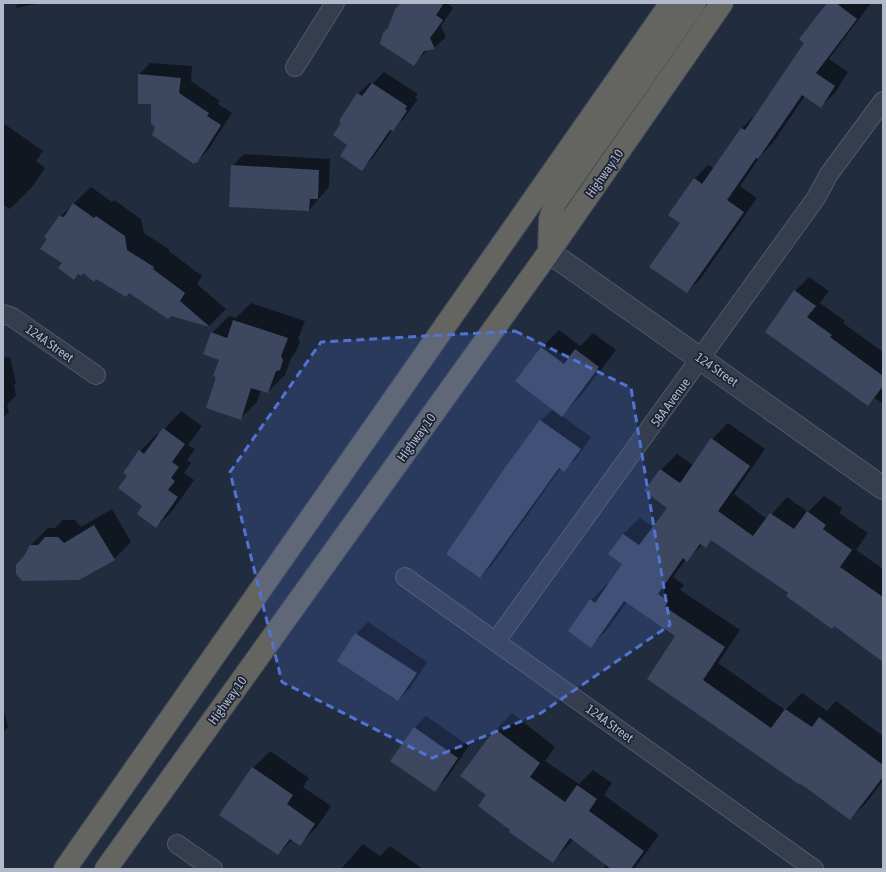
<svg xmlns="http://www.w3.org/2000/svg" width="886" height="872" viewBox="0 0 886 872" font-family="'Asap Condensed',sans-serif">
  <style>
    .shadow { fill: #0007 }
    .building { fill: #3d4860 }
    .lines { fill: none; stroke-linecap: round; stroke-linejoin: round }
    .minor-casing { stroke: #51596a; stroke-width: 20 }
    .tertiary-casing { stroke: #51596a; stroke-width: 24 }
    .trunk-casing { stroke: #3e4657; stroke-width: 24 }
    .minor { stroke: #353e4f; stroke-width: 18 }
    .tertiary { stroke: #353e4f; stroke-width: 22 }
    .trunk { stroke: #646460; stroke-width: 22 }
    .marked { fill: #5173d3; fill-opacity: 0.2; stroke: #5173d3; stroke-width: 3; stroke-dasharray: 8 5; stroke-linejoin: round }
    .labels { text-anchor: middle; stroke-width: 3.5; stroke-linejoin: round; paint-order: stroke }
    .street-label { font-size: 13px; fill: #b1b9ca; stroke: #1b2334 }
  </style>
  <rect width="100%" height="100%" fill="#212c3f"/>
  <path class="shadow" d="M 18,3 L 42,3 L 15,8 Z
    M 403,3 L 447,3 L 453,8 L 441,26 L 446,37 L 434,48 L 428,49 L 413,65 L 389,29 Z
    M 828,3 L 871,3 L 829,59 L 848,72 L 835,93 L 821,106 L 805,96 L 772,144 L 762,154 L 740,186 L 757,198 L 701,278 L 687,292 L 681,223 L 694,179 L 708,165 L 714,168 L 742,128 L 756,114 L 805,43 Z
    M 150,63 L 192,66 L 191,81 L 220,101 L 218,104 L 232,113 L 208,150 L 197,162 L 156,127 L 152,103 L 139,75 Z
    M 384,72 L 418,94 L 415,98 L 418,99 L 404,118 L 393,129 L 373,158 L 361,170 L 348,144 L 358,94 L 370,82 L 372,84 Z
    M 3,123 L 43,151 L 36,161 L 45,168 L 32,187 L 10,209 L 3,205 Z
    M 244,154 L 330,159 L 329,187 L 309,210 L 232,166 Z
    M 91,187 L 112,202 L 114,200 L 141,219 L 144,233 L 170,250 L 169,251 L 202,276 L 197,284 L 226,309 L 209,326 L 171,315 L 129,292 L 83,272 L 79,273 L 74,278 L 48,239 L 60,217 Z
    M 809,277 L 829,291 L 820,303 L 845,321 L 843,323 L 883,352 L 883,404 L 875,398 L 868,404 L 766,331 L 795,291 Z
    M 251,303 L 305,321 L 298,339 L 300,342 L 296,352 L 291,358 L 285,375 L 268,392 L 261,390 L 257,402 L 240,419 L 217,376 L 220,359 L 212,333 L 229,316 L 236,318 Z
    M 559,330 L 580,346 L 593,333 L 616,350 L 579,398 L 561,415 L 591,437 L 576,459 L 564,470 L 561,468 L 492,565 L 480,577 L 504,470 L 541,420 L 553,409 L 517,381 L 542,347 Z
    M 10,357 L 16,383 L 14,384 L 16,395 L 7,405 L 9,412 L 3,418 L 3,358 Z
    M 181,411 L 202,426 L 188,445 L 195,449 L 187,460 L 191,463 L 184,473 L 194,480 L 173,510 L 156,527 L 129,476 L 125,473 L 140,451 L 157,434 L 159,435 Z
    M 728,423 L 765,449 L 734,494 L 767,519 L 787,497 L 808,512 L 824,496 L 842,508 L 839,513 L 868,533 L 856,550 L 883,569 L 883,661 L 712,539 L 706,546 L 703,544 L 687,560 L 686,559 L 673,577 L 684,585 L 680,590 L 740,630 L 718,663 L 785,710 L 802,693 L 827,711 L 836,701 L 883,736 L 883,781 L 866,803 L 850,819 L 802,782 L 648,678 L 676,636 L 627,602 L 607,630 L 591,646 L 591,600 L 607,584 L 609,585 L 624,563 L 623,534 L 640,518 L 653,527 L 668,507 L 646,491 L 661,470 L 677,454 L 693,465 L 712,439 Z
    M 112,509 L 131,542 L 114,559 L 25,556 L 31,545 L 48,528 L 55,528 L 63,520 L 75,520 L 81,527 Z
    M 368,622 L 427,662 L 410,688 L 398,700 L 356,634 Z
    M 3,707 L 8,727 L 3,732 Z
    M 512,713 L 555,747 L 545,761 L 579,784 L 593,770 L 612,783 L 604,795 L 659,835 L 634,869 L 603,869 L 606,864 L 573,840 L 553,861 L 511,830 L 487,795 L 461,776 L 496,729 Z
    M 426,716 L 469,746 L 446,779 L 434,791 L 391,760 L 415,727 Z
    M 270,751 L 309,778 L 303,787 L 331,806 L 317,827 L 300,844 L 293,839 L 278,854 L 253,768 Z
    M 363,844 L 380,856 L 390,846 L 423,869 L 341,869 Z"/>
  <path class="building" d="M 401,3 L 444,3 L 436,15 L 443,20 L 430,38 L 435,49 L 424,51 L 414,66 L 380,44 L 383,33 L 388,28 L 395,9 Z
    M 827,3 L 836,3 L 857,19 L 816,73 L 835,86 L 821,108 L 802,95 L 758,159 L 756,158 L 727,200 L 744,212 L 687,293 L 649,267 L 680,223 L 668,215 L 694,178 L 702,184 L 741,128 L 745,130 L 804,43 L 799,39 Z
    M 138,74 L 181,78 L 179,93 L 209,113 L 207,116 L 221,125 L 197,163 L 195,162 L 194,164 L 152,135 L 155,127 L 151,124 L 151,104 L 138,104 Z
    M 372,83 L 407,106 L 405,109 L 407,111 L 393,131 L 390,130 L 362,171 L 340,156 L 347,145 L 333,135 L 341,123 L 339,121 L 357,93 L 362,96 Z
    M 231,165 L 319,170 L 318,199 L 310,199 L 309,211 L 229,207 Z
    M 73,203 L 94,218 L 96,216 L 125,236 L 127,250 L 154,267 L 153,269 L 185,293 L 180,301 L 210,327 L 171,316 L 168,319 L 129,293 L 126,297 L 96,279 L 94,282 L 83,273 L 81,276 L 78,274 L 74,280 L 58,268 L 62,263 L 40,249 L 47,239 L 44,237 L 59,216 L 64,217 Z
    M 794,290 L 816,306 L 807,317 L 832,335 L 830,337 L 883,376 L 883,386 L 868,406 L 765,332 Z
    M 233,320 L 288,338 L 281,356 L 283,360 L 280,370 L 276,371 L 268,393 L 251,388 L 241,420 L 206,408 L 216,377 L 213,376 L 219,360 L 203,354 L 211,332 L 227,338 Z
    M 541,347 L 564,364 L 575,349 L 599,367 L 562,417 L 515,381 Z
    M 540,420 L 581,449 L 564,472 L 559,468 L 480,578 L 446,554 L 504,469 Z
    M 163,428 L 185,444 L 172,462 L 179,467 L 171,478 L 175,481 L 168,490 L 178,497 L 156,528 L 137,514 L 142,506 L 118,488 L 127,476 L 123,473 L 139,450 L 144,454 Z
    M 711,438 L 750,466 L 718,511 L 753,536 L 770,513 L 794,529 L 807,511 L 826,525 L 823,529 L 852,550 L 840,567 L 883,597 L 883,662 L 834,626 L 832,629 L 786,596 L 788,593 L 711,540 L 706,548 L 700,544 L 687,562 L 683,558 L 658,594 L 668,601 L 665,607 L 725,647 L 703,680 L 771,728 L 785,709 L 812,727 L 819,717 L 883,765 L 883,777 L 850,820 L 801,784 L 800,785 L 647,679 L 675,636 L 624,601 L 591,648 L 568,631 L 590,599 L 595,603 L 622,564 L 608,554 L 623,534 L 639,545 L 667,508 L 644,491 L 660,469 L 680,483 Z
    M 94,525 L 115,560 L 79,580 L 22,581 L 16,574 L 16,565 L 24,556 L 30,545 L 38,545 L 45,537 L 58,537 L 64,543 Z
    M 355,633 L 417,673 L 398,701 L 337,661 Z
    M 414,727 L 458,758 L 435,792 L 390,761 Z
    M 495,729 L 540,763 L 530,777 L 565,802 L 577,785 L 597,799 L 589,811 L 644,851 L 631,869 L 611,869 L 570,838 L 553,863 L 509,832 L 510,830 L 478,806 L 486,795 L 460,776 Z
    M 252,767 L 293,795 L 287,804 L 315,824 L 300,846 L 290,839 L 278,855 L 219,815 Z"/>
  <g class="lines">
    <defs>
      <path id="minor" d="M 295,67 L 335,3
        M 3,314 L 12,317 L 96,375
        M 405,577 L 814,869
        M 496,641 L 816,198 L 829,174 L 883,101
        M 177,844 L 213,869"/>
      <path id="tertiary" d="M 549,252 L 883,488"/>
      <path id="trunk" d="M 549,252 L 550,219 L 555,203 L 695,3
        M 65,869 L 671,3
        M 106,869 L 549,252 L 722,3"/>
    </defs>
    <use href="#minor" class="minor-casing"/>
    <use href="#tertiary" class="tertiary-casing"/>
    <use href="#trunk" class="trunk-casing"/>
    <use href="#minor" class="minor"/>
    <use href="#tertiary" class="tertiary"/>
    <use href="#trunk" class="trunk"/>
  </g>
  <path class="marked" d="M 515,331 L 631,388 L 670,625 L 541,713 L 432,758 L 282,682 L 230,472 L 321,342 Z"/>
  <g class="labels">
    <g class="street-label">
      <text transform="translate(604 173) rotate(-55)" y="5">Highway 10</text>
      <text transform="translate(50 343) rotate(35)" y="5">124A Street</text>
      <text transform="translate(717 369) rotate(35)" y="5">124 Street</text>
      <text transform="translate(670 402) rotate(-54)" y="5">58A Avenue</text>
      <text transform="translate(416 437) rotate(-54)" y="5">Highway 10</text>
      <text transform="translate(227 700) rotate(-54)" y="5">Highway 10</text>
      <text transform="translate(610 723) rotate(36)" y="5">124A Street</text>
    </g>
  </g>
  <rect width="886" height="872" fill="none" stroke="#b1b9ca" stroke-width="8"/>
</svg>
